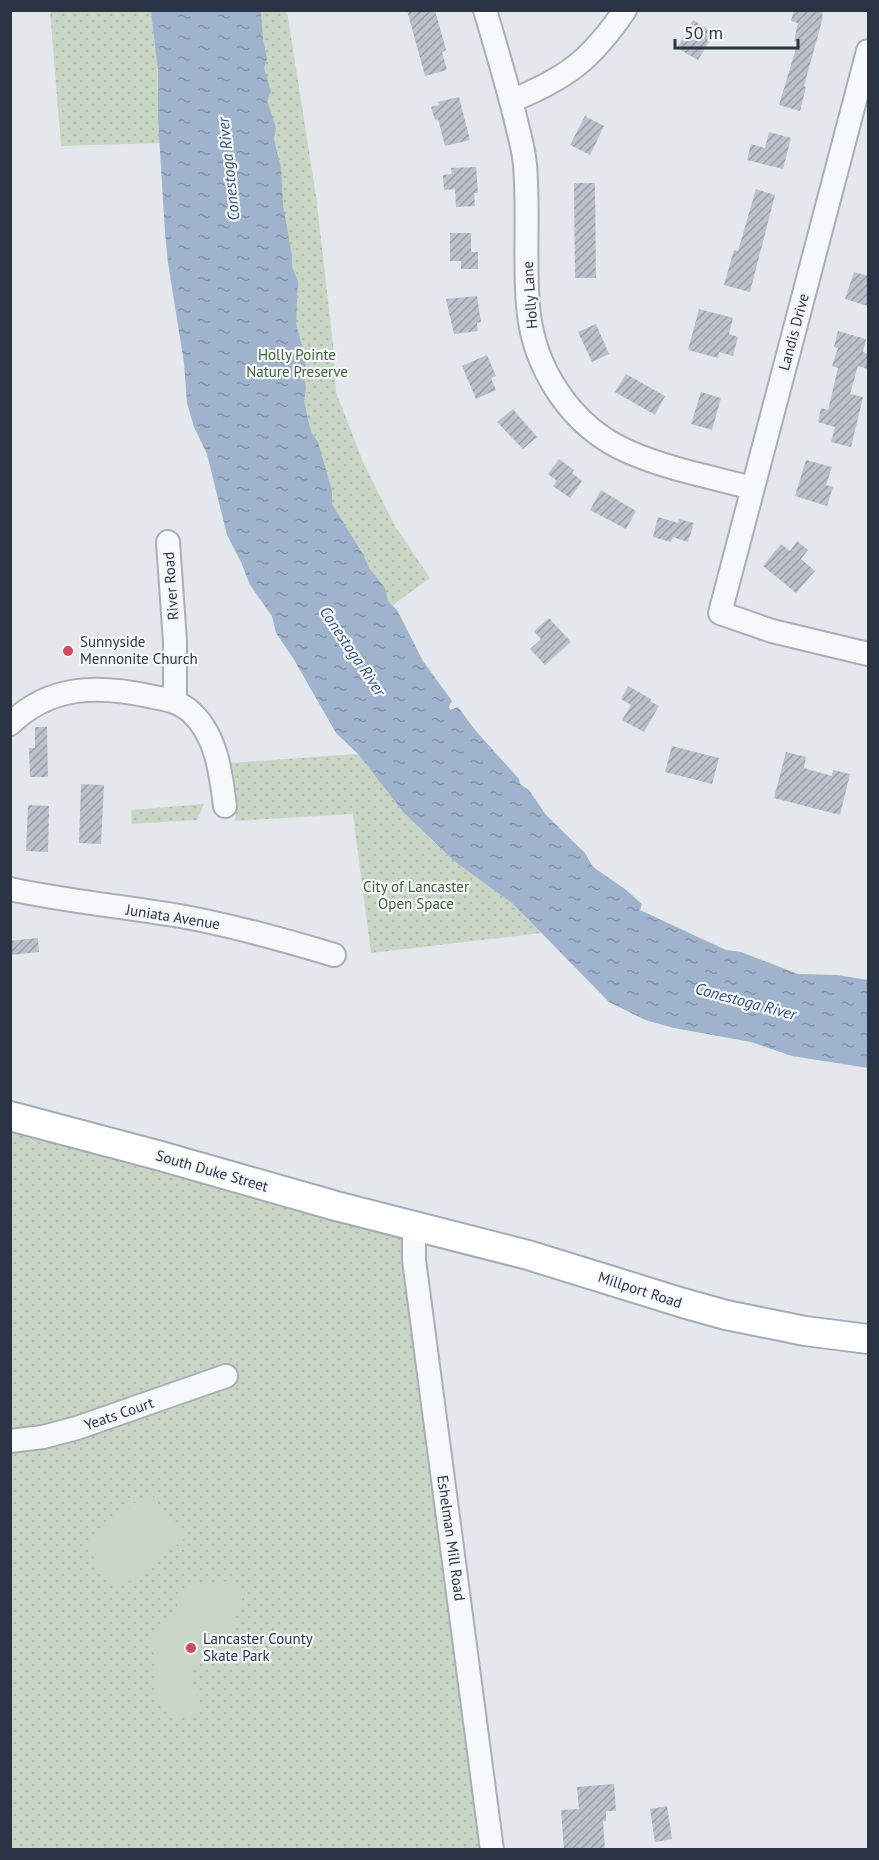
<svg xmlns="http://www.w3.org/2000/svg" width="879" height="1860" viewBox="0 0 879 1860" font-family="'PT Sans',sans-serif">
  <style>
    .grass { fill: url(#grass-dots) }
    .garden { fill: #c9d6c5 }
    .water { fill: url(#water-ripples) }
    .building { fill: url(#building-hatch) }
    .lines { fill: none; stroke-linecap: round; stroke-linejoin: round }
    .minor-casing { stroke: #a9aeb7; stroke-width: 26 }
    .major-casing { stroke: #a3abb8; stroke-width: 32 }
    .minor { stroke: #f7f8fa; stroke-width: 22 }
    .major { stroke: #fff; stroke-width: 28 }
    .poi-dot { fill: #d1495b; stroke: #f4f6f9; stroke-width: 2 }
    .labels { text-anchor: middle; stroke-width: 4.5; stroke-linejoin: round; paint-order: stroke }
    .street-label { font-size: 15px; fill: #2b3445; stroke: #f4f6f9 }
    .park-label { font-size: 15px; fill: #3f6138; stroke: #f4f6f9 }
    .poi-label { font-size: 15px; fill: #2b3445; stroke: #f4f6f9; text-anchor: start }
    .water-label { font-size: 16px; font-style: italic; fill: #34527a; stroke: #f4f6f9 }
  </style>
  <defs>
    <pattern id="grass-dots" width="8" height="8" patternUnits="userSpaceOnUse" patternTransform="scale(1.5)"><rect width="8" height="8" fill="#c9d6c5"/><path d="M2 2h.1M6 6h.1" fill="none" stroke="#adb8ab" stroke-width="1.8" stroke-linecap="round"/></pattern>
    <pattern id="water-ripples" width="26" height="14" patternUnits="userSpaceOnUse" patternTransform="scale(1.5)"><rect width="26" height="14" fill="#9fb4cc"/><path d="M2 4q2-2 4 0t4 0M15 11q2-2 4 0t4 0" fill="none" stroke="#8293a7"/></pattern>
    <pattern id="building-hatch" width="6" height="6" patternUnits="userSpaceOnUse" patternTransform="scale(1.5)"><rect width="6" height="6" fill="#bbc0ca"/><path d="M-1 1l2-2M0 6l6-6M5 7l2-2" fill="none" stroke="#989da6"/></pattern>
  </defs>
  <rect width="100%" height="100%" fill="#e4e7ec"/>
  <path class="grass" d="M 50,11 L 151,11 C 161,54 156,99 160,143 L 61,146 Z
    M 221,11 L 287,11 L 316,196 L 333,344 L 336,392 L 363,462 L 395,526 L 430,578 L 371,621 L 337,568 Z
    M 358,754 L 404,813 L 426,835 L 454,861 L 513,904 L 541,933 L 371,953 L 353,814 L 235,821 C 238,800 237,784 231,763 Z
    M 204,804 L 197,820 L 132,824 L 131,810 Z
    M 10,1127 L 403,1234 L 483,1849 L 11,1849 Z"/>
  <path class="garden" d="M 149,1492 L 185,1538 L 118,1590 L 83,1544 Z
    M 228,1581 L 240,1587 L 243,1597 L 234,1620 L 238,1637 L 237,1642 L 230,1650 L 217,1652 L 208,1661 L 198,1663 C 196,1667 192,1670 191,1675 C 189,1687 206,1704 194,1714 C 191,1718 186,1717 181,1717 C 163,1717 155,1701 155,1685 C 154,1677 160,1669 158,1662 C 156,1654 148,1651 150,1642 C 153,1631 161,1628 169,1623 C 172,1620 175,1615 177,1612 L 177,1604 C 187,1581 192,1582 214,1586 L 220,1582 Z"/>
  <path class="water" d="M 151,11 L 261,11 L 263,40 L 267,58 L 264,68 L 271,92 L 267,100 L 276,128 L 274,139 L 281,168 L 283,205 L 292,255 L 292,267 L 298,281 L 296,324 L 305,356 L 306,369 L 304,376 L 306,388 L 304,401 L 311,432 L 318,442 L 332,491 L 332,504 L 364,556 L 369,568 L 385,588 L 388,601 L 397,610 L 423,661 L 452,701 L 449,706 L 450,710 L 458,707 L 475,730 L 519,779 L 520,784 L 529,790 L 546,815 L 585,853 L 593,867 L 625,889 L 642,904 L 640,910 L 726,950 L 741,952 L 798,974 L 837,975 L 868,980 L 868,1068 L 792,1056 L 751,1042 L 674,1028 L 645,1020 L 609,1002 L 513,904 L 454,861 L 404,813 L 358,754 L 336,733 L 293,658 L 276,633 L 272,616 L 250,585 L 241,562 L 227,535 L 207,454 L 194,427 L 187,403 L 184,363 L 168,263 L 165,233 L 158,119 L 158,71 Z"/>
  <path class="building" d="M 407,10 L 435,10 L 446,50 L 442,52 L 447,70 L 425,76 Z
    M 794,10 L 823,10 L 822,17 L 823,17 L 804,86 L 806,87 L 800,111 L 779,105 L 798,42 L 794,41 L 798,23 L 791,21 Z
    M 693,20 L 714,33 L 698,60 L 677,48 Z
    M 459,97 L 470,140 L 445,146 L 438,119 L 435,120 L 431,107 L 439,105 L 438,102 Z
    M 585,116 L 604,126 L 590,155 L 570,145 Z
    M 769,132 L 791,138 L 783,169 L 747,160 L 751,144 L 765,148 Z
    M 476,167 L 478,193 L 474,193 L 475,206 L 456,207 L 455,189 L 444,190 L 443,175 L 452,174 L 451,168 Z
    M 574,183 L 595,183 L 596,278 L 575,278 Z
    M 756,189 L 775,195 L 750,292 L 724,285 L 734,250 L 738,251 Z
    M 450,233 L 471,233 L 471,252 L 478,252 L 478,269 L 461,269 L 461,261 L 450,261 Z
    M 854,272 L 868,276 L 868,306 L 845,299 Z
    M 477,296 L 481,322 L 477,323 L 478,331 L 454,334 L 446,299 Z
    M 699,309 L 733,318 L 729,334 L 738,337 L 733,356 L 719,352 L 718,358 L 688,350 Z
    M 596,324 L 609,354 L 592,362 L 578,332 Z
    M 838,331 L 866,339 L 863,352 L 868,354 L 868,369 L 858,366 L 850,394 L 863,397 L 851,447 L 831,442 L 835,427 L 818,422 L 821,408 L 828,410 L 838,368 L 832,366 L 838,348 L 834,347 Z
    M 487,355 L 496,376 L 491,378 L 496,390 L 476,399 L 462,366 Z
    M 626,374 L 665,396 L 655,415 L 615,392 Z
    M 701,392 L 721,398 L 712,430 L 691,424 Z
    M 513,409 L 537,437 L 523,449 L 497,422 Z
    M 559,459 L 574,470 L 572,473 L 582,481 L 570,498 L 553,486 L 557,481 L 548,474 Z
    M 806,460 L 832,467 L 826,485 L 833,487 L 827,506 L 795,496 Z
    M 601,490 L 636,511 L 626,529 L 590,510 Z
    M 658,517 L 678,523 L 679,519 L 694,523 L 688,542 L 673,537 L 671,542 L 653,537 Z
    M 797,541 L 808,550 L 801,559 L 815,571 L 796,593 L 763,566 L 781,544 L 790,551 Z
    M 549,618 L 571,642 L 545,665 L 530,649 L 541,639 L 534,631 Z
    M 628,686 L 651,699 L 650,701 L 659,706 L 644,732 L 622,720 L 631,705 L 621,699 Z
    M 35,727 L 47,727 L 48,777 L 30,777 L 29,748 L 35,748 Z
    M 672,746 L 719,758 L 712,784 L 665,772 Z
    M 786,752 L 806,757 L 804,768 L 832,776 L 833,770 L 850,774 L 840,815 L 774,798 Z
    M 81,784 L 104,785 L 101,844 L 79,843 Z
    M 28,805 L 49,806 L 48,852 L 26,851 Z
    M 38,938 L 39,952 L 10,955 L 10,941 Z
    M 614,1784 L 616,1811 L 606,1811 L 606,1821 L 603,1821 L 605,1850 L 564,1850 L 561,1810 L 579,1809 L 577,1787 Z
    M 667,1806 L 672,1839 L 655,1842 L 650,1809 Z"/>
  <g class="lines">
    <defs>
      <path id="minor" d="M 485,10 C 496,48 508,86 517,125 C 520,138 524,151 525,165 C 529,212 524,259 528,306 C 533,368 571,427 629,452 C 668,469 711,477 752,488
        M 868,51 L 720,613 L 772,631 L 868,654
        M 511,101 C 567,78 591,60 625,10
        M 168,542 L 175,642 L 175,702
        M 10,724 C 50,685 98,685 149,696 C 164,699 179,701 191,712 C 217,736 221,774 225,806
        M 10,889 C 65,901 119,906 174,915 C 228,924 281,939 334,955
        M 414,1226 L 414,1260 L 492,1850
        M 10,1441 L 43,1437 L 77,1428 L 226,1376"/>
      <path id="major" d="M 10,1116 L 157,1155 L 336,1206 L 528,1255 L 683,1303 L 726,1315 L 805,1331 L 868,1339"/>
    </defs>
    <use href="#minor" class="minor-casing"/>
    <use href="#major" class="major-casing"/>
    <use href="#minor" class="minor"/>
    <use href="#major" class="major"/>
  </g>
  <g class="poi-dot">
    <circle cx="68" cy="651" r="6"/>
    <circle cx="191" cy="1648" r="6"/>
  </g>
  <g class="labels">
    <g class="street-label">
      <text transform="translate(530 295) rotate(-94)" y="5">Holly Lane</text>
      <text transform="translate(794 332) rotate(-75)" y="5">Landis Drive</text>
      <text transform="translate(171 586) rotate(-94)" y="5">River Road</text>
      <text transform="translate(173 917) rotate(9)" y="5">Juniata Avenue</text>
      <text transform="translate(212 1171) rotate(16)" y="5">South Duke Street</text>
      <text transform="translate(640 1290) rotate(18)" y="5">Millport Road</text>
      <text transform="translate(119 1414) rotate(-19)" y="5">Yeats Court</text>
      <text transform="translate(451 1538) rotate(82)" y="5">Eshelman Mill Road</text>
    </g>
    <g class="park-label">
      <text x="297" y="360">Holly Pointe<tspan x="297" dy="17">Nature Preserve</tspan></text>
      <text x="416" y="892">City of Lancaster<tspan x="416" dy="17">Open Space</tspan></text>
    </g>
    <g class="poi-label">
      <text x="80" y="647">Sunnyside<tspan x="80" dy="17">Mennonite Church</tspan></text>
      <text x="203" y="1644">Lancaster County<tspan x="203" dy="17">Skate Park</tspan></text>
    </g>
    <g class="water-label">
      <text transform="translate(228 169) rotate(-96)" y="6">Conestoga River</text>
      <text transform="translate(353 651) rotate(56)" y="6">Conestoga River</text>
      <text transform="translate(746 1001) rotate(15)" y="6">Conestoga River</text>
    </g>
  </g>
  <rect width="879" height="1860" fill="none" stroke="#2b3445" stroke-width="24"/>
  <path d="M675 39v9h123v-9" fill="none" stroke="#2b3445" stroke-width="3"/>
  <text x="684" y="39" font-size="18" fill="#2b3445" stroke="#f4f6f9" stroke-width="4.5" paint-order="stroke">50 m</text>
</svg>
